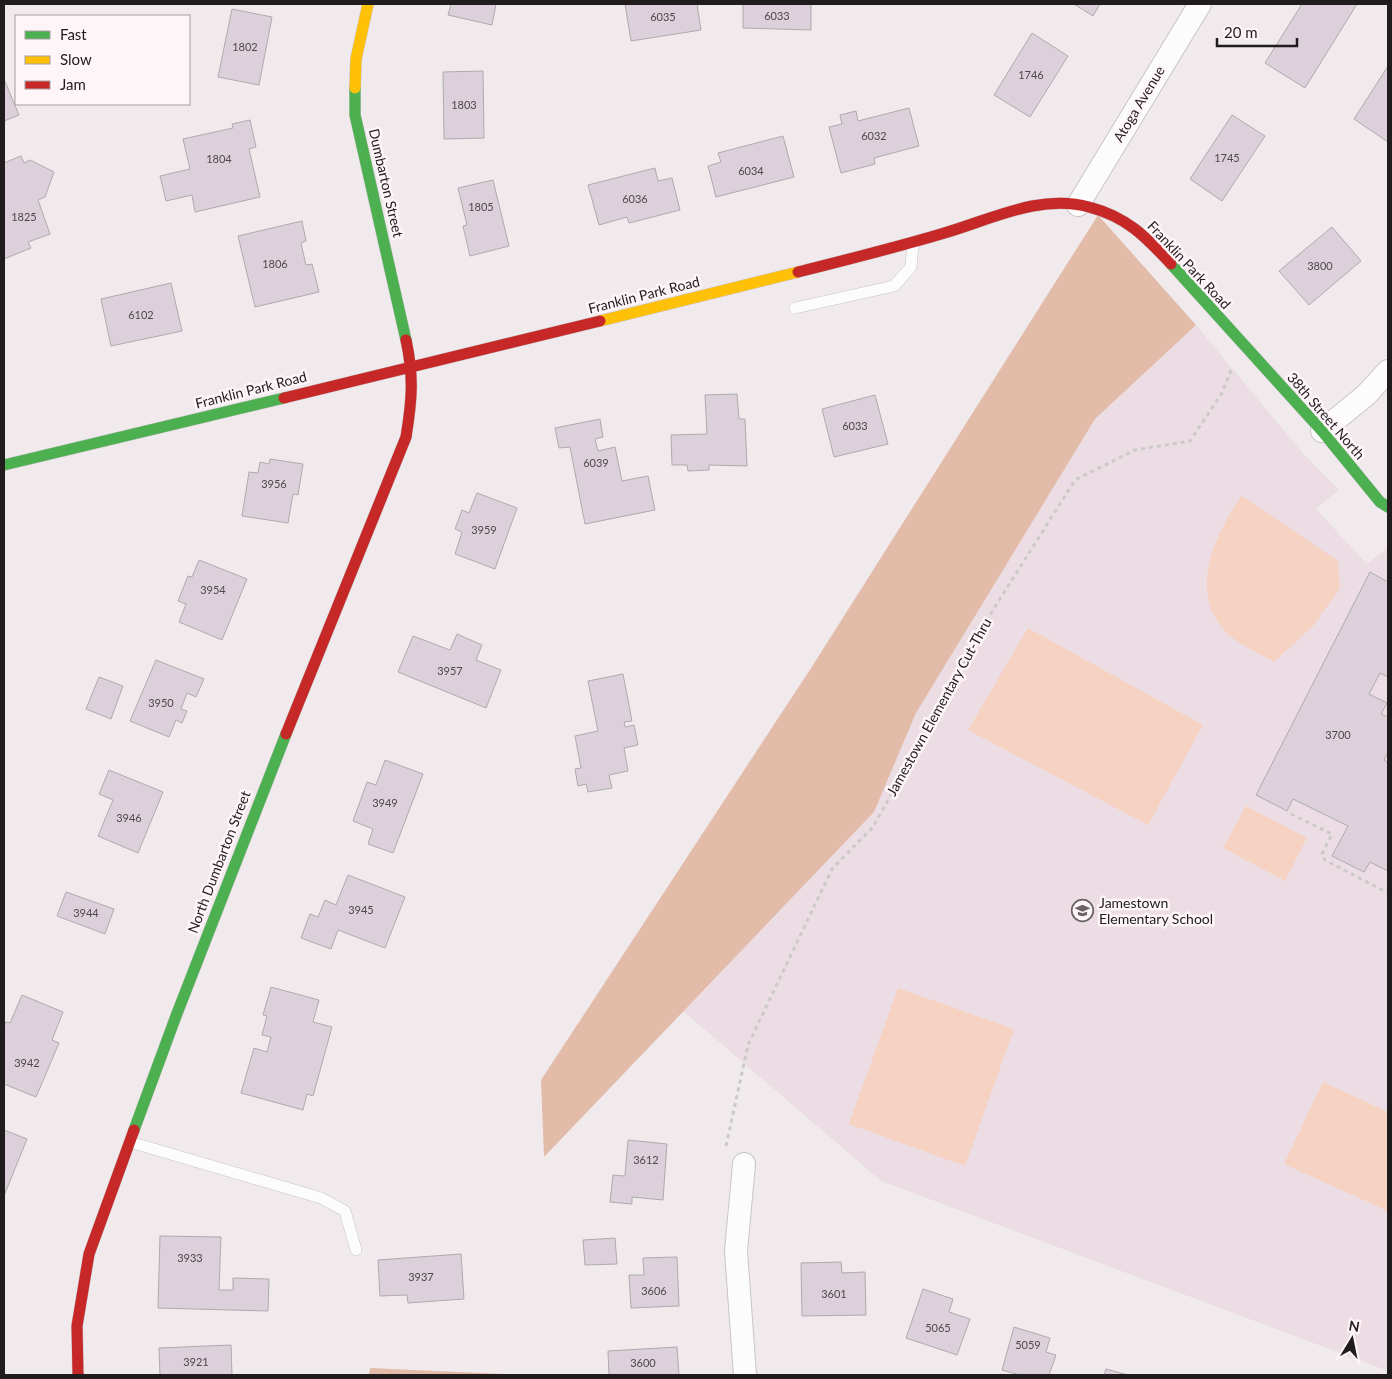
<svg xmlns="http://www.w3.org/2000/svg" width="1392" height="1379" viewBox="0 0 1392 1379" font-family="Lato,sans-serif">
  <style>
    .built { fill: #ecdde4 }
    .green { fill: #f6d2c2 }
    .forest { fill: #e2bba9 }
    .building { fill: #dcd0db; stroke: #aeaaad }
    .lines { fill: none; stroke-linecap: round; stroke-linejoin: round }
    .lane-casing { stroke: #c9c4c6; stroke-width: 12 }
    .street-casing { stroke: #c9c4c6; stroke-width: 24 }
    .fast-casing { stroke: #c9c4c6; stroke-width: 12 }
    .slow-casing { stroke: #c9c4c6; stroke-width: 12 }
    .jam-casing { stroke: #c9c4c6; stroke-width: 12 }
    .path { stroke: #ccc9cb; stroke-width: 3; stroke-dasharray: 4 4; stroke-linecap: butt }
    .lane { stroke: #fdfcfc; stroke-width: 11 }
    .street { stroke: #fdfcfc; stroke-width: 22 }
    .fast { stroke: #4caf50; stroke-width: 11 }
    .slow { stroke: #ffc107; stroke-width: 11 }
    .jam { stroke: #c62828; stroke-width: 11 }
    .labels { text-anchor: middle; stroke-width: 5; stroke-linejoin: round; paint-order: stroke }
    .number-label { font-size: 11px; fill: #4f484c }
    .street-label { font-size: 14px; fill: #201b1d; stroke: #fef5f9 }
    .poi-label { font-size: 14px; fill: #201b1d; stroke: #fef5f9; text-anchor: start }
  </style>
  <rect width="100%" height="100%" fill="#f0eaed"/>
  <path class="built" d="M 1196,325 L 1302,452 L 1339,490 L 1316,509 L 1367,564 L 1388,547 L 1388,1371 L 881,1181 L 683,1011 L 874,812 L 916,713 L 1095,419 Z"/>
  <path class="green" d="M 1242,496 L 1338,561 L 1340,588 L 1313,626 L 1274,662 C 1260,654 1243,646 1230,636 C 1186,597 1213,536 1242,496 Z
    M 1028,628 L 1203,725 L 1148,825 L 968,730 Z
    M 1246,806 L 1307,838 L 1285,881 L 1223,848 Z
    M 898,988 L 1014,1029 L 965,1166 L 849,1124 Z
    M 1323,1082 L 1388,1112 L 1388,1211 L 1284,1164 Z"/>
  <path class="forest" d="M 1098,215 L 1196,325 L 1095,419 L 916,713 L 874,812 L 544,1157 L 541,1080 L 813,665 Z
    M 370,1368 L 524,1375 L 369,1375 Z"/>
  <path class="building" d="M 451,4 L 496,4 L 492,25 L 448,15 Z
    M 625,4 L 697,4 L 701,30 L 631,41 Z
    M 743,4 L 811,4 L 811,30 L 743,28 Z
    M 1074,4 L 1100,4 L 1093,16 Z
    M 1302,4 L 1357,4 L 1305,88 L 1265,63 Z
    M 232,9 L 272,17 L 259,85 L 218,77 Z
    M 1032,33 L 1068,56 L 1030,117 L 994,95 Z
    M 1388,66 L 1388,142 L 1354,119 Z
    M 483,71 L 484,138 L 444,139 L 443,72 Z
    M 4,79 L 19,115 L 4,121 Z
    M 909,108 L 919,146 L 874,158 L 875,164 L 841,173 L 829,127 L 842,124 L 840,115 L 856,111 L 858,121 Z
    M 1232,115 L 1265,136 L 1222,201 L 1190,179 Z
    M 250,120 L 256,147 L 249,149 L 260,197 L 195,212 L 192,195 L 166,201 L 160,176 L 190,169 L 183,139 L 233,128 L 232,124 Z
    M 783,136 L 794,177 L 716,197 L 708,166 L 721,162 L 718,153 Z
    M 21,156 L 24,163 L 30,160 L 54,172 L 45,197 L 38,200 L 50,234 L 28,242 L 31,248 L 4,259 L 4,163 Z
    M 655,168 L 658,181 L 672,178 L 680,210 L 629,223 L 627,217 L 599,225 L 588,185 Z
    M 493,180 L 509,246 L 470,256 L 463,226 L 467,225 L 458,188 Z
    M 302,221 L 306,241 L 301,243 L 306,265 L 312,264 L 319,292 L 255,307 L 238,236 Z
    M 1332,227 L 1361,261 L 1309,305 L 1279,271 Z
    M 171,283 L 182,331 L 111,346 L 101,299 Z
    M 737,394 L 739,419 L 745,419 L 747,466 L 709,465 L 709,470 L 688,471 L 687,465 L 672,465 L 671,435 L 707,434 L 705,395 Z
    M 875,395 L 888,444 L 834,457 L 822,409 Z
    M 600,419 L 603,437 L 595,439 L 598,451 L 615,447 L 622,481 L 648,476 L 655,510 L 585,524 L 570,447 L 559,448 L 555,428 Z
    M 270,459 L 303,464 L 298,495 L 293,494 L 288,523 L 242,516 L 249,472 L 258,473 L 260,462 L 269,464 Z
    M 477,493 L 517,508 L 495,569 L 455,554 L 462,532 L 455,529 L 462,510 L 469,513 Z
    M 199,560 L 247,579 L 222,640 L 179,622 L 186,604 L 178,601 L 188,576 L 192,577 Z
    M 1370,572 L 1388,582 L 1388,677 L 1380,673 L 1369,694 L 1387,703 L 1381,714 L 1388,717 L 1388,752 L 1384,760 L 1388,763 L 1388,871 L 1370,862 L 1364,872 L 1332,856 L 1348,826 L 1293,799 L 1287,811 L 1256,795 Z
    M 457,634 L 482,645 L 476,660 L 501,670 L 486,708 L 398,672 L 413,636 L 450,650 Z
    M 156,660 L 204,679 L 196,697 L 187,693 L 181,709 L 187,711 L 182,723 L 176,720 L 169,737 L 130,721 Z
    M 623,674 L 632,721 L 624,722 L 625,727 L 634,725 L 638,745 L 624,748 L 628,771 L 609,775 L 612,788 L 588,792 L 586,784 L 578,786 L 575,769 L 581,768 L 575,736 L 598,731 L 588,681 Z
    M 99,677 L 123,686 L 111,719 L 86,709 Z
    M 385,760 L 423,774 L 393,853 L 368,844 L 373,829 L 353,821 L 367,782 L 376,785 Z
    M 109,770 L 163,792 L 138,853 L 98,836 L 113,800 L 99,794 Z
    M 348,875 L 405,897 L 385,948 L 338,930 L 331,949 L 301,938 L 310,914 L 318,917 L 325,900 L 336,905 Z
    M 66,892 L 114,909 L 105,934 L 57,916 Z
    M 271,987 L 319,1000 L 313,1022 L 332,1027 L 313,1096 L 307,1094 L 303,1110 L 241,1093 L 254,1048 L 267,1052 L 271,1037 L 262,1035 L 267,1016 L 263,1015 Z
    M 22,995 L 63,1012 L 52,1040 L 59,1043 L 36,1097 L 4,1084 L 4,1027 L 6,1022 L 10,1023 Z
    M 4,1130 L 27,1139 L 4,1196 Z
    M 628,1140 L 667,1144 L 663,1200 L 632,1197 L 632,1204 L 610,1202 L 613,1175 L 625,1176 Z
    M 160,1236 L 221,1237 L 219,1290 L 233,1290 L 233,1278 L 269,1279 L 268,1311 L 158,1308 Z
    M 615,1238 L 617,1264 L 585,1265 L 583,1240 Z
    M 461,1254 L 464,1299 L 408,1303 L 407,1295 L 380,1296 L 378,1260 Z
    M 677,1257 L 679,1306 L 631,1308 L 629,1275 L 644,1275 L 643,1258 Z
    M 841,1262 L 842,1273 L 865,1272 L 866,1315 L 802,1316 L 801,1263 Z
    M 923,1289 L 953,1299 L 949,1312 L 970,1319 L 957,1355 L 906,1338 Z
    M 1014,1327 L 1050,1338 L 1046,1352 L 1056,1355 L 1049,1375 L 1020,1375 L 1002,1370 Z
    M 231,1345 L 232,1375 L 160,1375 L 159,1348 Z
    M 677,1347 L 679,1375 L 609,1375 L 608,1351 Z
    M 1106,1369 L 1128,1375 L 1104,1375 Z"/>
  <g class="lines">
    <defs>
      <path id="lane" d="M 795,308 L 894,286 L 911,267 L 913,243
        M 130,1142 L 321,1198 L 345,1211 L 356,1250"/>
      <path id="street" d="M 1078,205 L 1200,4
        M 1322,431 L 1366,395 L 1388,371
        M 744,1164 L 736,1251 L 745,1375"/>
      <path id="fast" d="M 355,88 L 355,115 L 406,340
        M 1171,264 L 1322,431 L 1380,502 L 1388,507
        M 4,465 L 284,398
        M 134,1130 L 176,1016 L 286,734"/>
      <path id="slow" d="M 355,88 L 356,59 L 368,4
        M 600,321 L 798,272"/>
      <path id="jam" d="M 798,272 C 846,260 894,248 941,234 C 988,221 1039,193 1089,207 C 1127,217 1145,236 1171,264
        M 284,398 L 600,321
        M 286,734 L 406,437 C 412,400 414,377 406,340
        M 78,1375 L 77,1326 L 89,1254 L 134,1130"/>
    </defs>
    <use href="#lane" class="lane-casing"/>
    <use href="#street" class="street-casing"/>
    <use href="#fast" class="fast-casing"/>
    <use href="#slow" class="slow-casing"/>
    <use href="#jam" class="jam-casing"/>
    <path class="path" d="M 1291,814 L 1332,834 L 1322,854 L 1325,860 L 1388,893
      M 726,1146 L 748,1045 L 832,869 L 873,827 L 993,610 L 1075,480 L 1135,450 L 1190,441 L 1222,393 L 1231,370"/>
    <use href="#lane" class="lane"/>
    <use href="#street" class="street"/>
    <use href="#fast" class="fast"/>
    <use href="#slow" class="slow"/>
    <use href="#jam" class="jam"/>
  </g>
  <defs>
    <symbol id="school-ring" viewBox="-11 -11 22 22"><circle r="9.5" fill="#fef5f9" stroke="#696366" stroke-width="1.5"/><path d="M0-5L7-2L0 1L-7-2ZM-4 1L0 2.5L4 1V4Q0 6-4 4Z" fill="#696366"/></symbol>
  </defs>
  <g fill-rule="evenodd">
    <use href="#school-ring" x="1070" y="898" width="25" height="25"/>
  </g>
  <g class="labels">
    <g class="number-label">
      <text x="777" y="20">6033</text>
      <text x="663" y="21">6035</text>
      <text x="245" y="51">1802</text>
      <text x="1031" y="79">1746</text>
      <text x="464" y="109">1803</text>
      <text x="874" y="140">6032</text>
      <text x="1227" y="162">1745</text>
      <text x="219" y="163">1804</text>
      <text x="751" y="175">6034</text>
      <text x="635" y="203">6036</text>
      <text x="481" y="211">1805</text>
      <text x="24" y="221">1825</text>
      <text x="275" y="268">1806</text>
      <text x="1320" y="270">3800</text>
      <text x="141" y="319">6102</text>
      <text x="855" y="430">6033</text>
      <text x="596" y="467">6039</text>
      <text x="274" y="488">3956</text>
      <text x="484" y="534">3959</text>
      <text x="213" y="594">3954</text>
      <text x="450" y="675">3957</text>
      <text x="161" y="707">3950</text>
      <text x="1338" y="739">3700</text>
      <text x="385" y="807">3949</text>
      <text x="129" y="822">3946</text>
      <text x="361" y="914">3945</text>
      <text x="86" y="917">3944</text>
      <text x="27" y="1067">3942</text>
      <text x="646" y="1164">3612</text>
      <text x="190" y="1262">3933</text>
      <text x="421" y="1281">3937</text>
      <text x="654" y="1295">3606</text>
      <text x="834" y="1298">3601</text>
      <text x="938" y="1332">5065</text>
      <text x="1028" y="1349">5059</text>
      <text x="196" y="1366">3921</text>
      <text x="643" y="1367">3600</text>
    </g>
    <g class="street-label">
      <text transform="translate(1139 104) rotate(-59)" y="5">Atoga Avenue</text>
      <text transform="translate(386 183) rotate(77)" y="5">Dumbarton Street</text>
      <text transform="translate(1189 265) rotate(47)" y="5">Franklin Park Road</text>
      <text transform="translate(644 295) rotate(-14)" y="5">Franklin Park Road</text>
      <text transform="translate(251 390) rotate(-14)" y="5">Franklin Park Road</text>
      <text transform="translate(1326 416) rotate(49)" y="5">38th Street North</text>
      <text transform="translate(939 707) rotate(-61)" y="5">Jamestown Elementary Cut-Thru</text>
      <text transform="translate(219 862) rotate(-69)" y="5">North Dumbarton Street</text>
    </g>
    <g class="poi-label">
      <text x="1099" y="908">Jamestown<tspan x="1099" dy="16">Elementary School</tspan></text>
    </g>
  </g>
  <rect width="1392" height="1379" fill="none" stroke="#201b1d" stroke-width="10"/>
  <rect x="15" y="15" width="175" height="90" fill="#fef5f9" stroke="#a59ea1"/>
  <rect x="25" y="31" width="25" height="8" fill="#4caf50" stroke="#a59ea1"/>
  <text x="60" y="40" font-size="15" fill="#201b1d">Fast</text>
  <rect x="25" y="56" width="25" height="8" fill="#ffc107" stroke="#a59ea1"/>
  <text x="60" y="65" font-size="15" fill="#201b1d">Slow</text>
  <rect x="25" y="81" width="25" height="8" fill="#c62828" stroke="#a59ea1"/>
  <text x="60" y="90" font-size="15" fill="#201b1d">Jam</text>
  <g transform="translate(1352 1339) rotate(10)" stroke="#fef5f9" stroke-width="4" paint-order="stroke">
  <path d="M0-4L9 19L0 12L-9 19Z" fill="#201b1d"/>
  <text y="-8" font-size="14" font-weight="bold" text-anchor="middle" fill="#201b1d">N</text>
  </g>
  <path d="M1217 38v8h80v-8" fill="none" stroke="#201b1d" stroke-width="2.5"/>
  <text x="1224" y="38" font-size="15" fill="#201b1d" stroke="#fef5f9" stroke-width="4" paint-order="stroke">20 m</text>
</svg>
